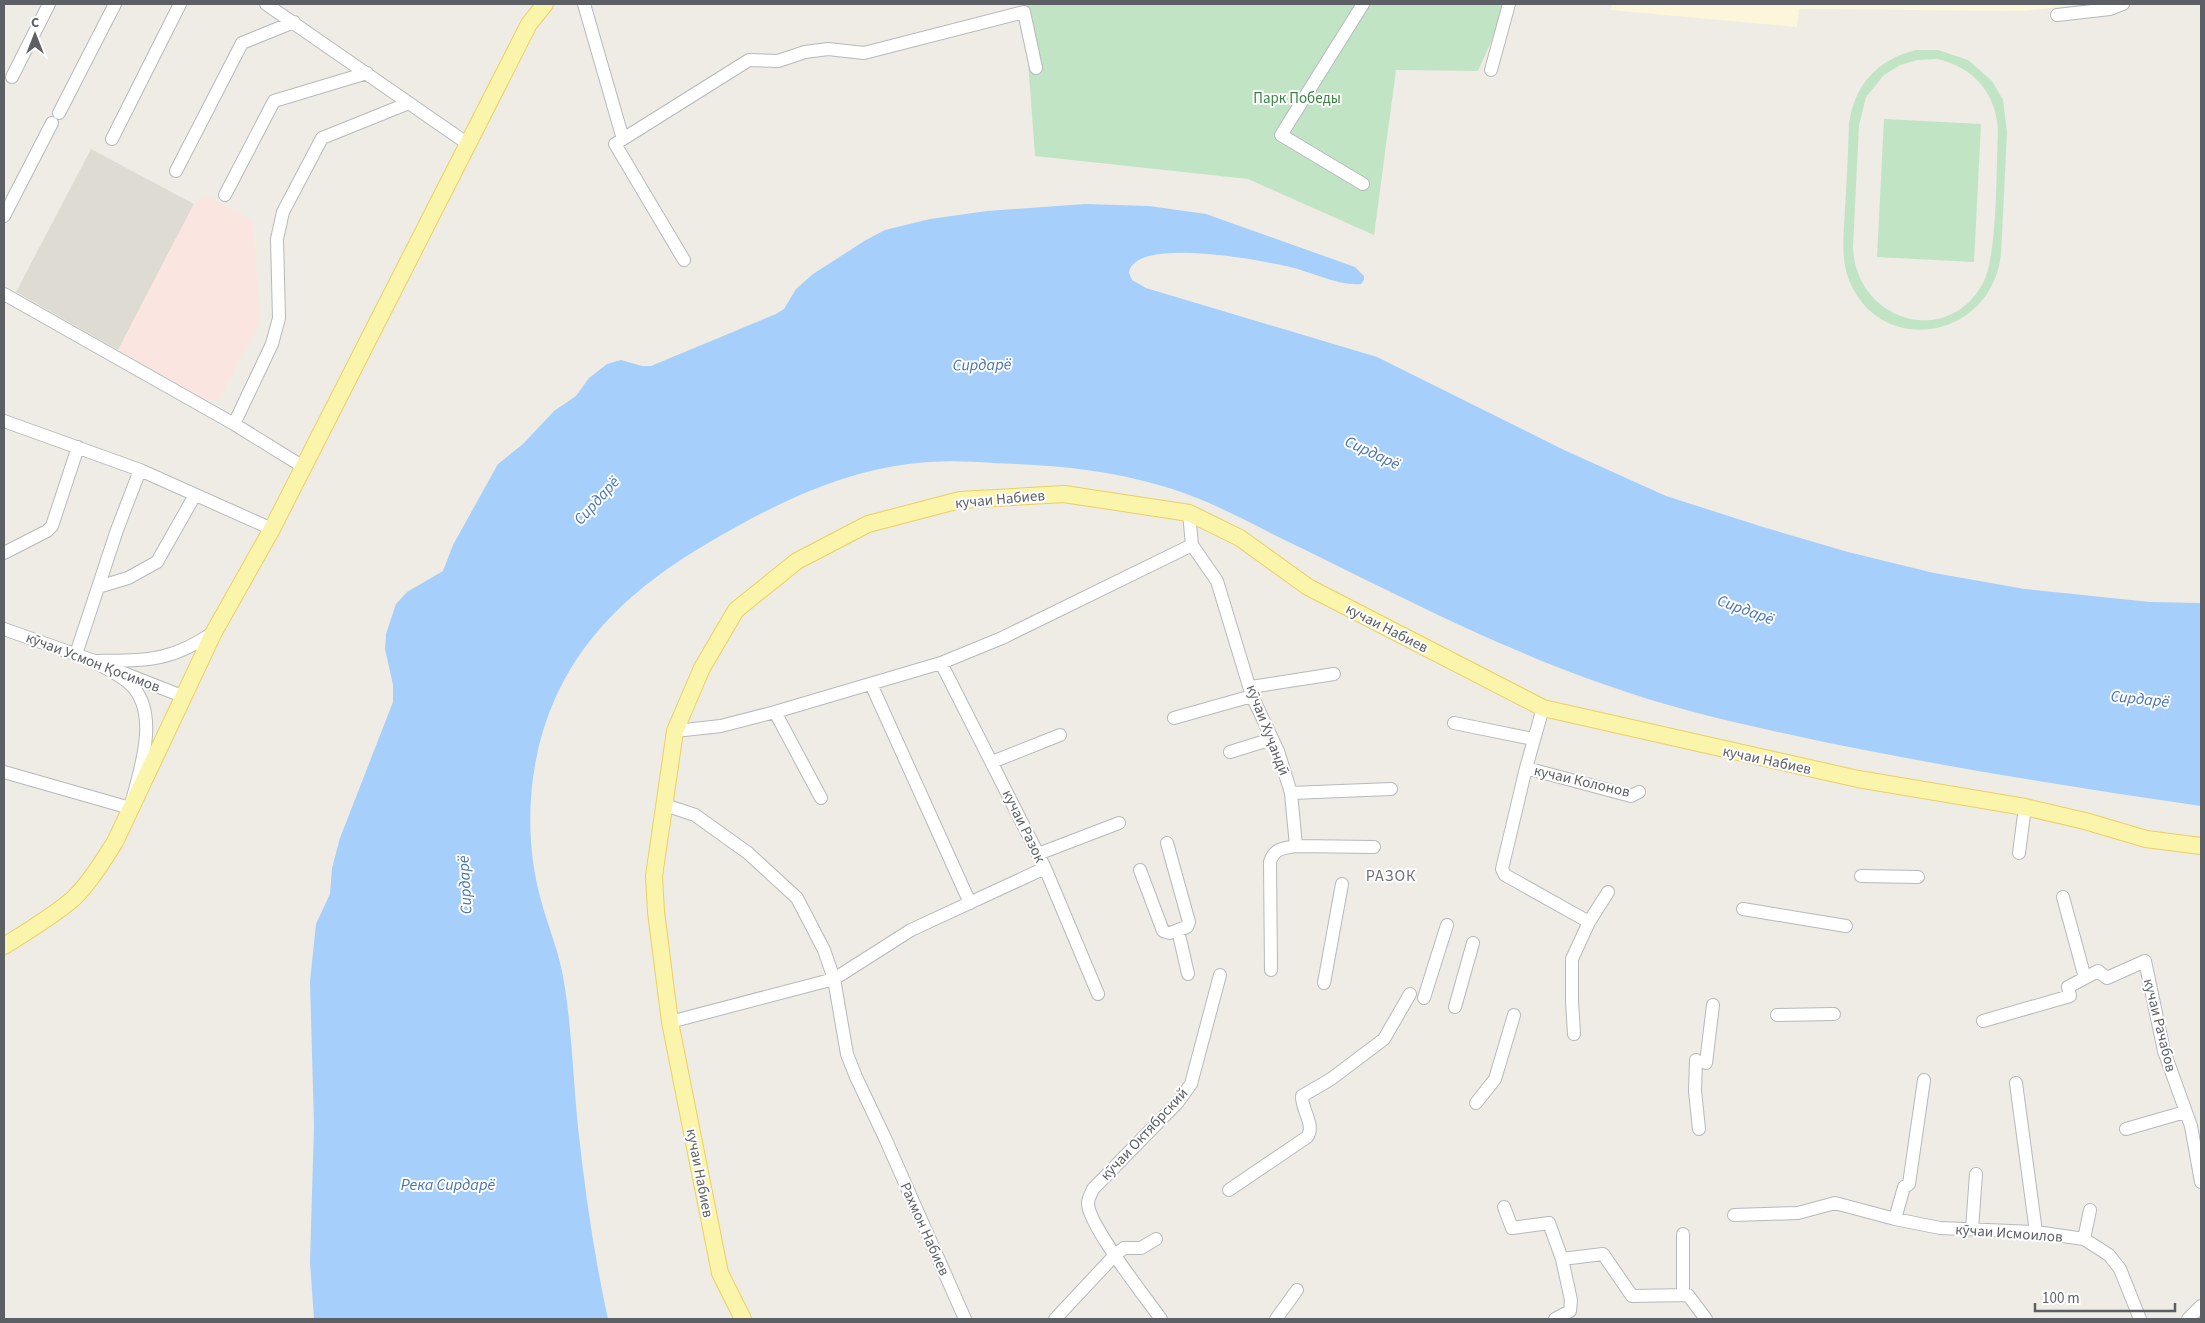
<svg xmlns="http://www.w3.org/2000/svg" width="2205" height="1323" viewBox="0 0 2205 1323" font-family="'Source Sans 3',sans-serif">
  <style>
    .commercial { fill: #fcf7da }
    .education { fill: #dedcd2 }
    .medical { fill: #fae5e1 }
    .green { fill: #c1e4c5; fill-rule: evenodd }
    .water { fill: #a7cffb }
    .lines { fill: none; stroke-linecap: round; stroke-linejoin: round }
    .minor-casing { stroke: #b6b9bd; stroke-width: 14 }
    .major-casing { stroke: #ebd060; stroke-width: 18 }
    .minor { stroke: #fff; stroke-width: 12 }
    .major { stroke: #fbf5ab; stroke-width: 16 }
    .labels { text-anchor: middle; stroke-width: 4; stroke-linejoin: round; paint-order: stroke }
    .park-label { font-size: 15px; fill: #398544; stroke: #fff }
    .street-label { font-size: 15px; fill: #5c5f64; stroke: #fff }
    .water-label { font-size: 16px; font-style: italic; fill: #4773b5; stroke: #fff }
    .neighbourhood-label { font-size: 16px; letter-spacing: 1px; fill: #6d7176; stroke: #fff }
  </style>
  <rect width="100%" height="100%" fill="#eeece4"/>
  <path class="commercial" d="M 1612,4 L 2087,4 L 2022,11 L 1799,9 L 1797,27 L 1611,10 Z"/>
  <path class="education" d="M 91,149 L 194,204 L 118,350 L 16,292 Z"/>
  <path class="medical" d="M 206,195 L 253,221 L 260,322 L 219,400 L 203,399 L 118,350 L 194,204 Z"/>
  <path class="green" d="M 1027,4 L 1508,4 L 1478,71 L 1396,70 L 1374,235 L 1248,179 L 1035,156 L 1024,6 Z
    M 1916,50 L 1938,50 L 1968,60 L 1992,81 L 2003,100 L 2007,132 L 2001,255 C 1991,339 1881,359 1849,280 C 1840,257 1844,232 1845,208 C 1847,180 1848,152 1849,124 C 1854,85 1878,59 1916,50 ZM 1937,59 C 1974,67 1997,94 1998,132 C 1996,167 1998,255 1983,283 C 1947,350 1855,320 1853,247 L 1859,125 L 1866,97 L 1884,75 L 1900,65 L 1918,60 Z
    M 1884,119 L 1981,124 L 1974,262 L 1877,257 Z"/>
  <path class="water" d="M 1085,204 L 1149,206 L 1206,214 L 1355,267 L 1364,276 L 1364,280 L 1361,284 C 1338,286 1312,272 1290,267 C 1265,261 1134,235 1129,273 L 1132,280 L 1146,288 L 1377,357 L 1564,450 L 1666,496 L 1763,527 L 1848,552 L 1934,573 L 2025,589 L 2150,602 L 2201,603 L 2201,806 C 2077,788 1952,768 1829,743 C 1754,727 1678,711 1606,685 C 1499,648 1397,595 1295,545 C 1251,524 1209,499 1162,486 C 1107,469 1051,465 994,463 C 965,461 937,460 909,464 C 849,471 790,497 738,526 C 640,579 562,641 537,755 C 527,801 528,854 541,900 C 548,927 560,954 564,982 C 572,1029 573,1079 578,1127 C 585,1192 594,1255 608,1319 L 314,1319 L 310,1262 L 314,1126 L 310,981 L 316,924 L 330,894 L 332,868 L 340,838 L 393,702 L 393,685 L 385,649 L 386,634 L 396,604 L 407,592 L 443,571 L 453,545 L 498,464 L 523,444 L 554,411 L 576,396 L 589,378 L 607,364 L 621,360 L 642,366 L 651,366 L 776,314 L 784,309 L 796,289 L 813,274 L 866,240 L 885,230 L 930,219 L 987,211 Z"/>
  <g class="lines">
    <defs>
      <path id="minor" d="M 266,4 L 468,144
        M 584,4 L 623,139
        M 2057,15 L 2110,9 L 2123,4
        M 1491,70 L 1509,4
        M 12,77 L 49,4
        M 59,113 L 115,4
        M 112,139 L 180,4
        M 176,171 L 242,43 L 294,22
        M 1363,184 L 1281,135 L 1363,4
        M 225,195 L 274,101 L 367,73
        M 4,216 L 52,123
        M 684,260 L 615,144 L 749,60 L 778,61 L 805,52 L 828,49 L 864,53 L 1024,12 L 1036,68
        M 4,294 L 234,424 L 302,466
        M 4,421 L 140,470 L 272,529
        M 234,424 L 272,344 L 279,318 L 277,239 L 283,212 L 322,138 L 409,103
        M 1189,513 L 1192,545 L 1217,581 L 1252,696 L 1278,751 L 1291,793 L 1296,846 C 1284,848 1274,848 1270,862 L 1271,970
        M 4,553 L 47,531 L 52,526 L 78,447
        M 98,587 L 128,578 L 157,562 L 195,495
        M 4,629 L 100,663
        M 76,654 L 117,530 L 140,470
        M 93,661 C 146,660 169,663 214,632
        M 941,663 L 1045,868 L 1098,994
        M 121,672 L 182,696
        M 871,684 L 970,903
        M 1251,687 L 1334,674
        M 1543,708 L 1526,768 L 1502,869 L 1505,875 L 1589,922 L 1572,959 L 1572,1001 L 1574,1034
        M 775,712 L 821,798
        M 1174,718 L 1252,696
        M 1454,723 L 1533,739
        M 675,731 L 721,726 L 775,712 L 941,663 L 1002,638 L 1192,545
        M 1230,752 L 1272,739
        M 992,762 L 1060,735
        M 1526,768 L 1631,796 L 1639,792
        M 4,772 L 130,808 C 139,773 162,712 129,683 C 119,674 105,668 93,661
        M 1291,793 L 1391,789
        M 665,805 L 695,815 L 748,853 L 797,898 L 824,950 L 834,979 L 847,1054 L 856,1077 L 885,1138 L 965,1319
        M 1167,843 L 1189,922 L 1187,927 L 1178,930
        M 1296,846 L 1374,847
        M 2019,853 L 2025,807
        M 1038,854 L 1119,823
        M 1140,870 L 1163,931 L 1170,933 L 1178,930 L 1188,974
        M 1861,876 L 1918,877
        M 2063,897 L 2085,978
        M 1743,909 L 1846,926
        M 1589,922 L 1608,892
        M 1324,983 L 1342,884
        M 1424,998 L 1447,925
        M 1455,1007 L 1473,943
        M 1777,1015 L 1834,1014
        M 1983,1021 L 2070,996 L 2068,987 L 2098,971 L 2107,978 L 2145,961 L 2164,1051 L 2191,1126 L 2201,1182
        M 670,1022 L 834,979 L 911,930 L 1045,868
        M 1696,1060 L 1695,1091 L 1699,1129
        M 1706,1063 L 1713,1005
        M 2016,1083 L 2036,1232
        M 1476,1103 L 1495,1079 L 1514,1015
        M 2126,1129 L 2185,1112
        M 1229,1190 L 1307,1137 C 1316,1126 1301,1109 1302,1096 L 1331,1079 L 1384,1039 L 1410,994
        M 1504,1207 L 1512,1228 L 1549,1223 L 1562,1259
        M 1734,1215 L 1798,1213 L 1835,1203 L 1895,1219 L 1940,1228 L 2036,1232 L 2084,1239 L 2109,1255 L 2120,1269 L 2140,1319
        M 1895,1219 L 1904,1187 L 1909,1184 L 1924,1080
        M 1972,1229 L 1976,1174
        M 2084,1239 L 2090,1210
        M 1683,1295 L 1683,1234
        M 1055,1319 L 1115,1255 L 1124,1248 L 1141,1248 L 1156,1239
        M 1161,1319 C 1146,1298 1089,1226 1088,1204 C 1088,1198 1091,1194 1093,1189 L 1178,1102 L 1191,1084 L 1220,975
        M 1276,1319 L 1297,1290
        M 1555,1319 L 1570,1311 L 1571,1300 L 1562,1259 L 1603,1254 L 1632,1296 L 1688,1295 L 1706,1319
        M 2188,1319 L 2201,1306"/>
      <path id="major" d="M 4,946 C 28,931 52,917 74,898 C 90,882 103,861 115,842 L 214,632 L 272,529 L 529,24 L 545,4
        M 743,1319 L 720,1273 L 670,1022 L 656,912 L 654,876 L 675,731 L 702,668 L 736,610 L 797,561 L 868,524 L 960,500 L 1064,494 L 1189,513 L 1240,538 L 1308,587 L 1543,708 L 1858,779 L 2025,807 L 2085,821 L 2146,839 L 2201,846"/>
    </defs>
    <use href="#minor" class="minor-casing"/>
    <use href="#major" class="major-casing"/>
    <use href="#minor" class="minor"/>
    <use href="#major" class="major"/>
  </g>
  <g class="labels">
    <g class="park-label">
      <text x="1297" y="103">Парк Победы</text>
    </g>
    <g class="street-label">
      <text transform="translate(1000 499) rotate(-5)" y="5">кучаи Набиев</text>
      <text transform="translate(1387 628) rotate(27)" y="5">кучаи Набиев</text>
      <text transform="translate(93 662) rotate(21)" y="5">кӯчаи Усмон Қосимов</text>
      <text transform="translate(1268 730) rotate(69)" y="5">кӯчаи Хуҷандӣ</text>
      <text transform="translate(1767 760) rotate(12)" y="5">кучаи Набиев</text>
      <text transform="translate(1582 781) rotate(13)" y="5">кучаи Колонов</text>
      <text transform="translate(1024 826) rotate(64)" y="5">кучаи Разок</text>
      <text transform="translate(2160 1025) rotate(76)" y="5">кучаи Рачабов</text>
      <text transform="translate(1144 1134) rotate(-47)" y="5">кӯчаи Октябрский</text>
      <text transform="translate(700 1173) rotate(79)" y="5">кучаи Набиев</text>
      <text transform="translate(925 1229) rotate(66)" y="5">Рахмон Набиев</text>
      <text transform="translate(2009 1233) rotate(4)" y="5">кӯчаи Исмоилов</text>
    </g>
    <g class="water-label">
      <text transform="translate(982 364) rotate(-1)" y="6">Сирдарё</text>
      <text transform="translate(1373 452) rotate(25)" y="6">Сирдарё</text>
      <text transform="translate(596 500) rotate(-48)" y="6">Сирдарё</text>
      <text transform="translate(1746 609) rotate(20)" y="6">Сирдарё</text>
      <text transform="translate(2140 698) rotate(6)" y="6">Сирдарё</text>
      <text transform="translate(464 885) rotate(-93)" y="6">Сирдарё</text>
      <text x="448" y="1190">Река Сирдарё</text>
    </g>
    <g class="neighbourhood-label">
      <text x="1391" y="881">РАЗОК</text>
    </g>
  </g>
  <rect width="2205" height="1323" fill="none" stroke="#5c5f64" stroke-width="10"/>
  <g transform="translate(35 35)" stroke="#ffffff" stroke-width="4" paint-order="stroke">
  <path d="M0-4L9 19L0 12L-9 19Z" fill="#5c5f64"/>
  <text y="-8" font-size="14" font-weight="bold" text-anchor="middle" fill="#5c5f64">С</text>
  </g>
  <path d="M2035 1303v8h140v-8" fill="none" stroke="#5c5f64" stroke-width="2.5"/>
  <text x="2042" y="1303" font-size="15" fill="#5c5f64" stroke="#ffffff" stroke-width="4" paint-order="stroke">100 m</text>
</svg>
